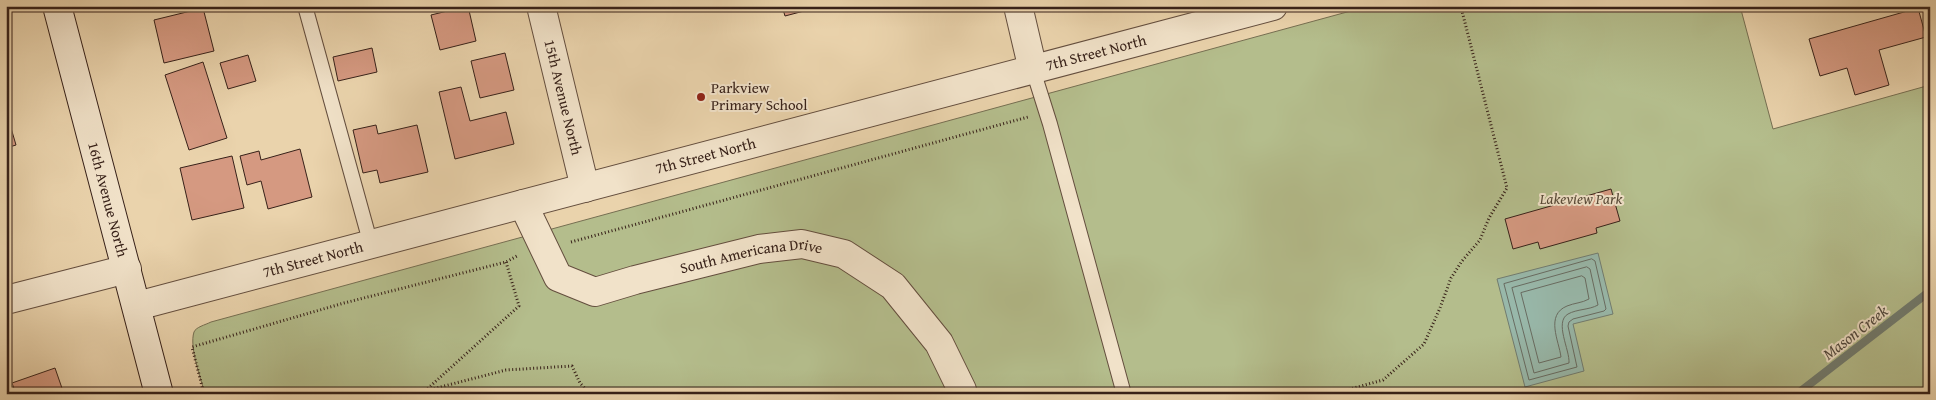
<svg xmlns="http://www.w3.org/2000/svg" width="1936" height="400" viewBox="0 0 1936 400" font-family="'Gentium Book Plus',serif">
  <style>
    .green { fill: #b4bd8c; stroke: #766f52 }
    .water { fill: #98b8aa; stroke: #717c70 }
    .lines { fill: none; stroke-linecap: round; stroke-linejoin: round }
    .shore { stroke: #686c62; stroke-width: 1 }
    .stream { stroke: #717c70; stroke-width: 8 }
    .building { fill: #d59981; stroke: #372119 }
    .lane-casing { stroke: #644e3e; stroke-width: 16 }
    .street-casing { stroke: #644e3e; stroke-width: 30 }
    .secondary-casing { stroke: #372119; stroke-width: 30 }
    .path { stroke: #372119; stroke-width: 3; stroke-dasharray: 1 2.5; stroke-linecap: butt }
    .lane { stroke: #f1e2c9; stroke-width: 14 }
    .street { stroke: #f1e2c9; stroke-width: 28 }
    .secondary { stroke: #f1e2c9; stroke-width: 28 }
    .poi-dot { fill: #8f2418; stroke: #f1e2c9; stroke-width: 2 }
    .labels { text-anchor: middle; stroke-width: 4; stroke-linejoin: round; paint-order: stroke }
    .street-label { font-size: 15px; fill: #372119; stroke: #f1e2c9 }
    .poi-label { font-size: 15px; fill: #372119; stroke: #f1e2c9; text-anchor: start }
    .park-label { font-size: 15px; font-style: italic; fill: #564836; stroke: #f1e2c9 }
    .water-label { font-size: 16px; font-style: italic; fill: #4f473d; stroke: #f1e2c9 }
  </style>
  <rect width="100%" height="100%" fill="#ead3ac"/>
  <filter id="stains"><feTurbulence type="fractalNoise" baseFrequency=".004" numOctaves="4"/><feColorMatrix values="0 0 0 0 .2 0 0 0 0 .09 0 0 0 0 .02 0 0 0 .5 -.17"/></filter>
  <radialGradient id="worn" r=".72"><stop offset=".6" stop-color="#630" stop-opacity="0"/><stop offset="1" stop-color="#630" stop-opacity=".3"/></radialGradient>
  <path class="green" d="M 1369,6 L 1740,6 L 1773,129 L 1930,85 L 1930,394 L 205,394 C 201,379 189,347 194,332 C 196,327 205,325 211,322 Z"/>
  <path class="water" d="M 1598,253 L 1613,314 L 1573,324 L 1584,371 L 1525,387 L 1497,279 Z"/>
  <g class="lines">
    <path class="shore" d="M 1592,259 L 1595,261 L 1606,309 L 1604,311 L 1573,319 L 1569,322 L 1568,326 L 1577,367 L 1529,380 L 1504,284 Z
      M 1587,267 L 1590,269 L 1598,305 C 1589,310 1577,309 1568,314 C 1554,322 1570,350 1569,363 L 1534,373 L 1512,288 Z
      M 1582,276 L 1585,278 L 1589,299 C 1582,303 1574,303 1567,306 C 1545,315 1559,341 1561,357 L 1539,363 L 1521,293 Z"/>
    <path class="stream" d="M 1797,394 L 1930,291"/>
  </g>
  <path class="building" d="M 327,6 L 343,6 L 328,11 Z
    M 468,6 L 476,41 L 440,50 L 431,15 Z
    M 782,6 L 823,6 L 785,16 Z
    M 203,8 L 214,51 L 164,63 L 154,20 Z
    M 1918,8 L 1926,37 L 1879,50 L 1889,85 L 1855,95 L 1847,68 L 1820,76 L 1809,39 Z
    M 372,48 L 377,72 L 338,81 L 333,57 Z
    M 505,53 L 514,90 L 480,98 L 471,61 Z
    M 248,55 L 256,81 L 228,89 L 220,63 Z
    M 203,62 L 227,138 L 189,150 L 165,75 Z
    M 461,87 L 470,121 L 506,112 L 514,144 L 455,159 L 439,92 Z
    M 6,111 L 16,145 L 6,148 Z
    M 376,125 L 378,134 L 417,125 L 428,172 L 380,183 L 377,170 L 363,173 L 353,130 Z
    M 300,149 L 312,197 L 268,209 L 261,181 L 247,185 L 240,156 L 259,151 L 261,160 Z
    M 232,156 L 244,208 L 192,220 L 180,168 Z
    M 1611,189 L 1620,221 L 1596,228 L 1597,233 L 1540,249 L 1538,242 L 1513,249 L 1505,219 Z
    M 55,368 L 64,394 L 16,394 L 12,383 Z"/>
  <g class="lines">
    <defs>
      <path id="lane" d="M 305,6 L 371,245
        M 1033,70 L 1050,124 L 1124,394"/>
      <g id="street">
        <path id="s1" d="M 541,6 L 585,188"/>
        <path d="M 1018,6 L 1033,70"/>
        <path id="s2" d="M 523,204 L 558,277 L 595,292 L 635,280 L 759,249 L 802,244 L 844,254 L 893,286 L 939,343 L 962,390 L 962,394"/>
        <path d="M 6,300 L 127,269"/>
        <path id="s3" d="M 137,306 L 1273,6"/>
      </g>
      <g id="secondary">
        <path id="s4" d="M 57,6 L 159,394"/>
      </g>
    </defs>
    <use href="#lane" class="lane-casing"/>
    <use href="#street" class="street-casing"/>
    <use href="#secondary" class="secondary-casing"/>
    <path class="path" d="M 571,242 L 1028,117
      M 506,262 L 519,306 L 425,391 L 506,370 L 572,366 L 580,383 L 590,394
      M 204,394 L 192,347 L 344,303 L 506,262 L 517,256
      M 1332,394 L 1383,380 L 1424,344 L 1440,308 L 1451,278 L 1462,261 L 1480,240 L 1489,218 L 1507,188 L 1461,7"/>
    <use href="#lane" class="lane"/>
    <use href="#street" class="street"/>
    <use href="#secondary" class="secondary"/>
  </g>
  <circle class="poi-dot" cx="701" cy="97" r="5"/>
  <g class="labels">
    <g class="street-label">
      <text dy="5" stroke="none"><textPath href="#s3" startOffset="992">7th Street North</textPath></text>
      <text dy="5" stroke="none"><textPath href="#s1" startOffset="94">15th Avenue North</textPath></text>
      <text dy="5" stroke="none"><textPath href="#s3" startOffset="588">7th Street North</textPath></text>
      <text dy="5" stroke="none"><textPath href="#s4" startOffset="200">16th Avenue North</textPath></text>
      <text dy="5" stroke="none"><textPath href="#s3" startOffset="182">7th Street North</textPath></text>
      <text dy="5" stroke="none"><textPath href="#s2" startOffset="282">South Americana Drive</textPath></text>
    </g>
    <g class="poi-label">
      <text x="711" y="93">Parkview<tspan x="711" dy="17">Primary School</tspan></text>
    </g>
    <g class="park-label">
      <text x="1581" y="204">Lakeview Park</text>
    </g>
    <g class="water-label">
      <text transform="translate(1855 332) rotate(-38)" y="6">Mason Creek</text>
    </g>
  </g>
  <rect width="1936" height="400" fill="none" stroke="#ead3ac" stroke-width="25"/>
  <rect x="8" y="8" width="1921" height="385" fill="none" stroke="#372119" stroke-width="2.5"/>
  <rect x="12" y="12" width="1911" height="375" fill="none" stroke="#372119"/>
  <rect width="100%" height="100%" filter="url(#stains)"/>
  <rect width="100%" height="100%" fill="url(#worn)"/>
</svg>
